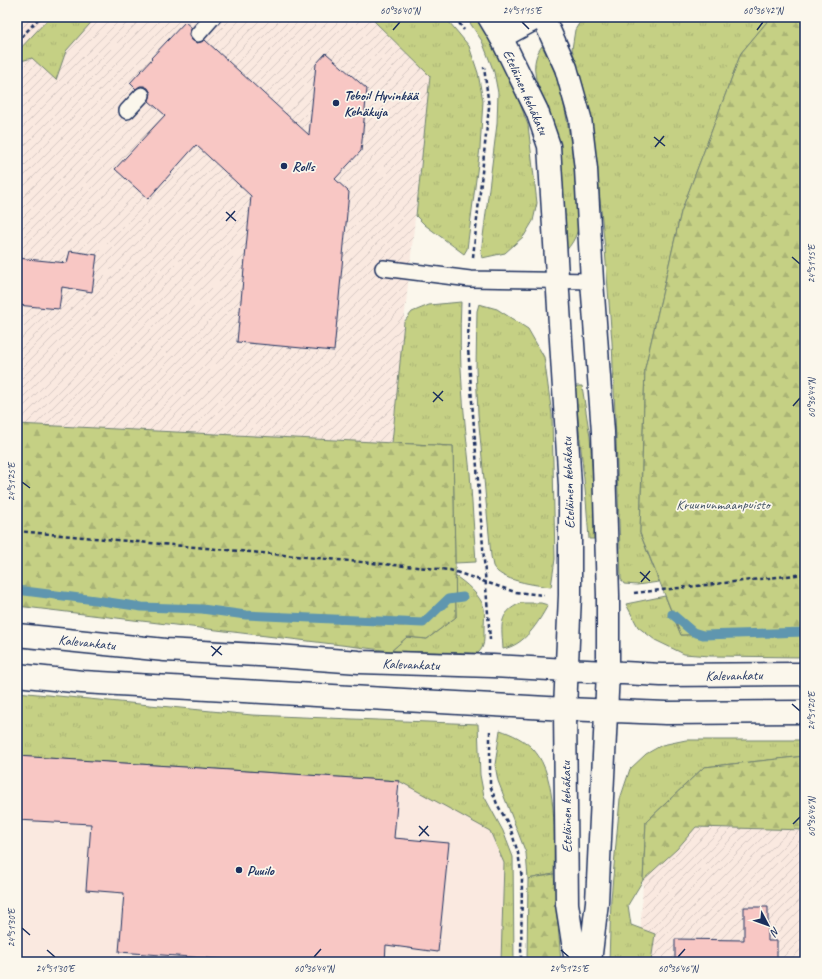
<svg xmlns="http://www.w3.org/2000/svg" width="822" height="979" viewBox="0 0 822 979" font-family="Caveat,sans-serif">
  <style>
    .built { fill: #fae9e0 }
    .industrial { fill: url(#industrial-furrows) }
    .grass { fill: url(#grass-tufts); stroke: #708071 }
    .forest { fill: url(#forest-firs); stroke: #708071 }
    .lines { fill: none; stroke-linecap: round; stroke-linejoin: round }
    .stream { stroke: #5e96af; stroke-width: 9 }
    .building { fill: #f8c7c4; stroke: #1b2f5e }
    .lane-casing { stroke: #1b2f5e; stroke-width: 18 }
    .street-casing { stroke: #1b2f5e; stroke-width: 25 }
    .secondary-casing { stroke: #1b2f5e; stroke-width: 25 }
    .path { stroke: #1b2f5e; stroke-width: 2.5; stroke-dasharray: 4 3; stroke-linecap: butt }
    .lane { stroke: #fbf7ec; stroke-width: 15 }
    .street { stroke: #fbf7ec; stroke-width: 22 }
    .secondary { stroke: #fbf7ec; stroke-width: 22 }
    .ticks { fill: none; stroke: #1b2f5e; stroke-width: 1.5 }
    .poi-dot { fill: #1b2f5e; stroke: #fbf7ec; stroke-width: 1.5 }
    .labels { text-anchor: middle; stroke-width: 3.5; stroke-linejoin: round; paint-order: stroke }
    .street-label { font-size: 14px; fill: #1b2f5e; stroke: #fbf7ec }
    .poi-label { font-size: 14px; font-weight: bold; fill: #1b2f5e; stroke: #fbf7ec; text-anchor: start }
    .park-label { font-size: 14px; fill: #465768; stroke: #fbf7ec }
    .neatline { fill: none; stroke: #1b2f5e; stroke-width: 1.5 }
    .ticks-label { font-size: 10px; text-anchor: middle; fill: #1b2f5e }
  </style>
  <defs>
    <pattern id="industrial-furrows" width="10" height="10" patternUnits="userSpaceOnUse"><rect width="10" height="10" fill="#fae9e0"/><path d="M-1 1l2-2M0 10L10 0M9 11l2-2" fill="none" stroke="#d6c8c3"/></pattern>
    <pattern id="grass-tufts" width="24" height="20" patternUnits="userSpaceOnUse"><rect width="24" height="20" fill="#c5d084"/><path d="M3 7l-1-3M5 7V3M7 7l1-3M15 17l-1-3M17 17v-4M19 17l1-3" fill="none" stroke="#a9b374"/></pattern>
    <pattern id="forest-firs" width="22" height="20" patternUnits="userSpaceOnUse"><rect width="22" height="20" fill="#c5d084"/><path d="M5 1l3.5 6h-7zM16 11l3.5 6h-7z" fill="#a9b374"/></pattern>
  </defs>
  <rect width="100%" height="100%" fill="#fbf7ec"/>
  <filter id="ink" filterUnits="userSpaceOnUse"><feTurbulence type="fractalNoise" baseFrequency=".025" numOctaves="2"/><feDisplacementMap in="SourceGraphic" scale="8" xChannelSelector="R" yChannelSelector="G"/><feConvolveMatrix kernelMatrix="1 2 1 2 8 2 1 2 1" color-interpolation-filters="sRGB"/></filter>
  <g filter="url(#ink)">
    <path class="built" d="M 17,753 L 457,765 L 490,831 L 504,863 L 501,962 L 17,962 Z"/>
    <path class="industrial" d="M 17,17 L 369,17 L 430,76 L 404,322 L 392,443 L 17,424 Z
      M 805,766 L 805,962 L 639,962 L 646,822 Z"/>
    <path class="grass" d="M 50,17 L 96,17 L 66,51 L 56,80 L 32,58 L 17,62 L 17,52 Z
      M 378,17 L 445,17 L 469,46 L 478,73 L 483,101 L 480,148 L 467,249 L 464,254 L 425,225 L 416,216 L 430,76 L 374,21 Z
      M 466,17 L 477,17 L 509,74 L 528,125 L 537,203 L 533,221 L 524,236 L 505,253 L 482,258 L 481,253 L 497,124 L 498,93 L 494,72 L 482,41 Z
      M 583,17 L 771,17 L 741,53 L 681,212 L 645,368 L 640,533 L 659,582 L 637,585 L 624,584 L 621,579 L 616,438 L 612,342 L 605,249 L 594,141 L 587,102 L 572,49 L 575,30 Z
      M 542,46 C 547,56 553,66 556,76 C 567,109 571,145 576,179 C 578,194 581,213 578,228 C 576,238 571,245 565,252 L 543,100 C 536,82 529,63 542,46 Z
      M 461,302 C 458,360 464,416 470,473 C 472,503 474,532 476,562 L 455,563 L 453,446 L 392,443 L 404,322 L 412,312 L 429,305 Z
      M 479,304 L 497,309 L 528,329 L 544,357 L 552,415 L 555,559 L 551,587 C 536,585 500,581 493,566 C 492,563 492,559 491,556 L 478,414 L 476,368 L 477,311 Z
      M 575,386 L 582,386 L 590,437 L 594,491 L 594,539 L 589,539 C 586,488 579,437 575,386 Z
      M 455,576 C 465,582 481,596 484,608 C 485,615 484,623 484,630 C 484,639 485,647 478,653 L 391,651 L 407,637 L 427,639 L 456,617 Z
      M 665,596 L 681,635 L 805,632 L 805,657 L 710,656 L 684,654 L 655,640 L 638,627 L 626,604 Z
      M 521,603 L 541,603 L 548,605 C 538,623 525,645 503,649 C 502,627 497,613 521,603 Z
      M 17,692 L 252,715 L 478,724 L 480,775 L 484,796 L 503,831 L 513,857 L 514,962 L 501,962 L 504,863 L 490,831 L 399,781 L 17,756 Z
      M 500,730 C 512,734 525,740 534,750 C 558,777 554,839 554,874 L 528,879 L 526,853 L 498,781 L 495,765 Z
      M 686,740 L 805,740 L 805,756 L 704,767 L 646,822 L 643,880 L 628,905 L 631,925 L 655,934 L 651,962 L 609,962 L 611,899 L 620,799 L 630,769 L 646,754 L 662,745 Z"/>
    <path class="forest" d="M 771,17 L 805,17 L 805,632 L 681,635 L 640,533 L 645,368 L 681,212 L 741,53 Z
      M 17,424 L 453,446 L 456,617 L 427,639 L 407,637 L 391,651 L 17,606 Z
      M 805,756 L 805,830 L 696,827 L 677,849 L 643,880 L 646,822 L 704,767 Z
      M 554,874 L 561,962 L 527,962 L 528,879 Z"/>
    <g class="lines">
      <path class="stream" d="M 17,590 L 95,600 L 142,607 L 202,609 L 246,615 L 423,623 L 448,599 L 463,597
        M 672,614 L 693,632 L 703,635 L 805,632"/>
    </g>
    <path class="building" d="M 185,22 L 192,28 L 189,33 L 189,36 L 192,40 L 197,43 L 201,42 L 205,40 L 309,135 L 316,64 L 326,53 L 367,89 L 361,151 L 335,179 L 349,192 L 334,351 L 237,342 L 251,196 L 196,145 L 148,199 L 115,169 L 165,115 L 149,101 L 151,93 L 148,88 L 144,86 L 140,86 L 136,89 L 130,83 L 152,59 L 151,58 Z
      M 70,251 L 97,255 L 92,292 L 62,287 L 59,309 L 17,305 L 17,258 L 67,263 Z
      M 17,756 L 399,781 L 394,838 L 449,843 L 438,952 L 386,945 L 385,962 L 261,962 L 119,952 L 124,893 L 86,890 L 91,824 L 17,820 Z
      M 744,907 L 768,907 L 768,941 L 777,941 L 777,962 L 675,962 L 675,939 L 744,940 Z"/>
    <g class="lines">
      <defs>
        <path id="lane" d="M 198,34 L 213,17
          M 127,111 L 142,95
          M 383,268 L 470,279 L 592,281"/>
        <path id="street" d="M 501,37 L 538,17"/>
        <path id="secondary" d="M 489,17 L 501,37 L 537,111 L 549,146 L 570,486 L 570,595 L 565,709 L 567,904 L 576,962
          M 543,17 L 566,68 L 580,118 L 586,169 L 592,281 L 603,432 L 608,595 L 608,672 L 597,902 L 590,962
          M 17,635 L 165,650 L 277,656 L 359,662 L 493,666 L 661,675 L 805,674
          M 17,675 L 82,682 L 565,709 L 666,713 L 805,712"/>
      </defs>
      <use href="#lane" class="lane-casing"/>
      <use href="#street" class="street-casing"/>
      <use href="#secondary" class="secondary-casing"/>
      <path class="path" d="M 455,17 L 464,30
        M 17,42 L 40,17
        M 473,257 L 489,107 L 484,67
        M 469,302 L 468,348 L 490,640
        M 17,531 L 450,570 L 515,592 L 544,595
        M 634,593 L 805,574
        M 490,731 L 490,785 L 497,804 L 510,827 L 518,853 L 522,878 L 521,962"/>
      <use href="#lane" class="lane"/>
      <use href="#street" class="street"/>
      <use href="#secondary" class="secondary"/>
    </g>
  </g>
  <path class="ticks" d="M 522,22 L 529,29M 393,30 L 400,22M 757,30 L 763,22M 654,137 L 665,146M 655,147 L 664,136M 226,212 L 236,221M 226,221 L 235,211M 792,257 L 800,264M 433,392 L 443,401M 433,402 L 443,391M 793,406 L 800,398M 22,482 L 30,488M 640,572 L 650,581M 641,582 L 650,571M 211,646 L 222,655M 212,656 L 221,646M 792,704 L 800,711M 793,824 L 800,817M 419,826 L 429,836M 419,836 L 428,826M 22,928 L 30,935M 47,950 L 55,957M 561,950 L 569,957M 314,957 L 321,949M 678,957 L 685,949"/>
  <g class="poi-dot">
    <circle cx="336" cy="103" r="4"/>
    <circle cx="284" cy="166" r="4"/>
    <circle cx="239" cy="870" r="4"/>
  </g>
  <g class="labels">
    <g class="street-label">
      <text transform="translate(526 92) rotate(66)" y="5">Eteläinen kehäkatu</text>
      <text transform="translate(568 483) rotate(-92)" y="5">Eteläinen kehäkatu</text>
      <text transform="translate(87 642) rotate(6)" y="5">Kalevankatu</text>
      <text transform="translate(411 664) rotate(2)" y="5">Kalevankatu</text>
      <text transform="translate(734 675) rotate(-1)" y="5">Kalevankatu</text>
      <text transform="translate(566 807) rotate(-91)" y="5">Eteläinen kehäkatu</text>
    </g>
    <g class="poi-label">
      <text x="344" y="100">Teboil Hyvinkää<tspan x="344" dy="16">Kehäkuja</tspan></text>
      <text x="292" y="171">Rolls</text>
      <text x="247" y="875">Puuilo</text>
    </g>
    <g class="park-label">
      <text x="723" y="509">Kruununmaanpuisto</text>
    </g>
  </g>
  <rect width="822" height="979" fill="none" stroke="#fbf7ec" stroke-width="44"/>
  <g transform="translate(768 925) rotate(131)" stroke="#fbf7ec" stroke-width="3" paint-order="stroke">
  <path d="M0-3L7 15L0 10L-7 15Z" fill="#1b2f5e"/>
  <text y="-6" font-size="11" font-weight="bold" text-anchor="middle" fill="#1b2f5e">N</text>
  </g>
  <rect x="22" y="22" width="778" height="935" class="neatline"/>
  <g class="ticks-label">
    <text x="400" y="14">60°36'40"N</text>
    <text x="522" y="14">24°51'15"E</text>
    <text x="763" y="14">60°36'42"N</text>
    <text transform="translate(811 264) rotate(-90)" y="4">24°51'15"E</text>
    <text transform="translate(811 398) rotate(-90)" y="4">60°36'44"N</text>
    <text transform="translate(11 482) rotate(-90)" y="4">24°51'25"E</text>
    <text transform="translate(811 711) rotate(-90)" y="4">24°51'20"E</text>
    <text transform="translate(811 817) rotate(-90)" y="4">60°36'46"N</text>
    <text transform="translate(11 928) rotate(-90)" y="4">24°51'30"E</text>
    <text x="55" y="972">24°51'30"E</text>
    <text x="314" y="972">60°36'44"N</text>
    <text x="569" y="972">24°51'25"E</text>
    <text x="678" y="972">60°36'46"N</text>
  </g>
</svg>
